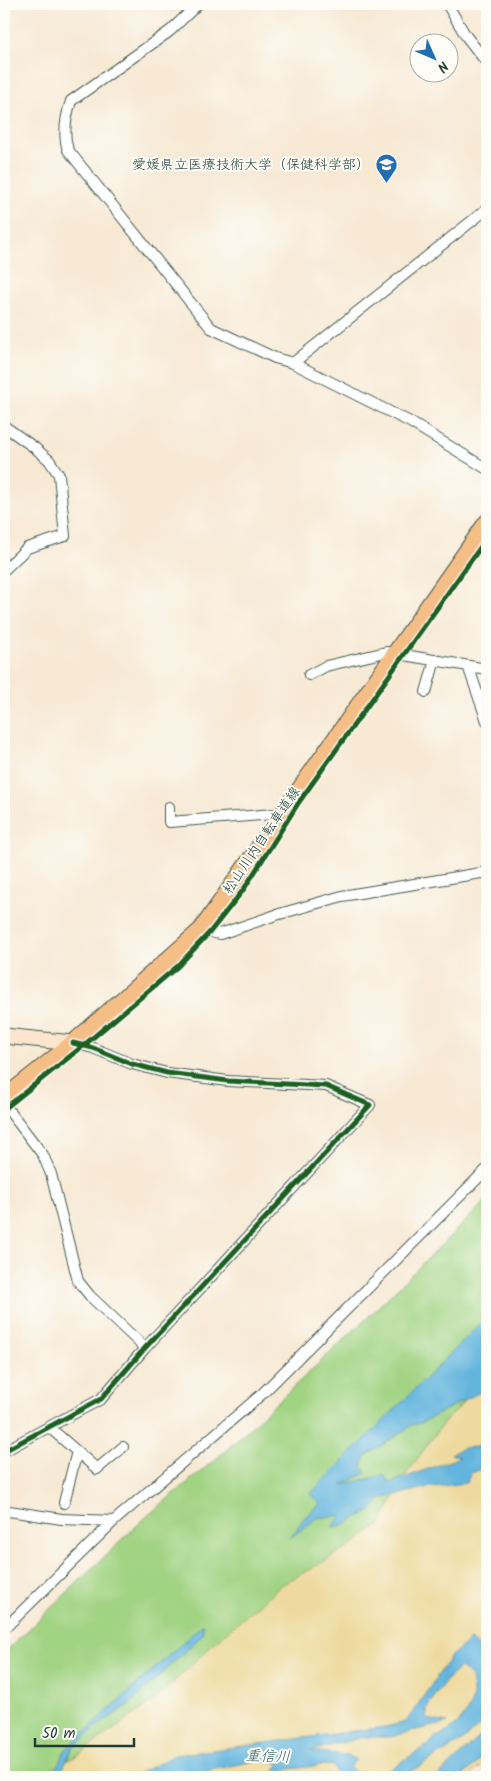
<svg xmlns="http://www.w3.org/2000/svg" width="491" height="1781" viewBox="0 0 491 1781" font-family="Kalam,'Klee One',sans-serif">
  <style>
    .green { fill: #a0d382; stroke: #60885b }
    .sand { fill: #eeda9e; stroke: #868c69 }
    .water { fill: #63b5de; stroke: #417989 }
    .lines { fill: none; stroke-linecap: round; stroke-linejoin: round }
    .street-casing { stroke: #3f574c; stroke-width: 12 }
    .secondary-casing { stroke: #3f574c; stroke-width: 17 }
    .primary-casing { stroke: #3f574c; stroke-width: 18 }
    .street { stroke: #fff; stroke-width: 10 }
    .secondary { stroke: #fbe5cf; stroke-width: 15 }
    .primary { stroke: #f6be87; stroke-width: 16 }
    .cycleway-casing { stroke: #fdfcf7; stroke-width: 8 }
    .cycleway { stroke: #1b5e20; stroke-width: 5 }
    .labels { text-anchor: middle; stroke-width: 4; stroke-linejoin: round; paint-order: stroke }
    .poi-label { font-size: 14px; fill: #1f3d34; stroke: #fdfcf7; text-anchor: end }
    .street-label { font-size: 14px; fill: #1f3d34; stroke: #fdfcf7 }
    .water-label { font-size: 15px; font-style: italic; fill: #336167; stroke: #fdfcf7 }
  </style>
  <rect width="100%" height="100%" fill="#fdfcf7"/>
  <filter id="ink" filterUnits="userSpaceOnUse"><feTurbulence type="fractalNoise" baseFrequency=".02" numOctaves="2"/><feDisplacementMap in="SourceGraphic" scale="10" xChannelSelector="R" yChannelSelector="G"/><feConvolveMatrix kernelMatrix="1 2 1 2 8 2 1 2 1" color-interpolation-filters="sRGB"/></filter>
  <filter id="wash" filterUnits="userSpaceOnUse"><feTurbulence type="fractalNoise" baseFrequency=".0096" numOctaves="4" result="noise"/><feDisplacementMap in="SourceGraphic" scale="20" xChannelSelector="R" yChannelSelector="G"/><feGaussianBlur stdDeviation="1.12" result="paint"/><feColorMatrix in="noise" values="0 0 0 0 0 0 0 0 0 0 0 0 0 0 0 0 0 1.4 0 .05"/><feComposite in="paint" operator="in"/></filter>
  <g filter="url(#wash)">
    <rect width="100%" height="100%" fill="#f7e9d4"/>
    <path class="green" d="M 487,1200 L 487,1377 L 441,1426 L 405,1476 L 380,1525 L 346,1549 L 157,1698 L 78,1755 L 37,1777 L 4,1777 L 4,1653 L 145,1518 L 223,1453 L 367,1318 Z"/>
    <path class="sand" d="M 487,1377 L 487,1762 L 467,1777 L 37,1777 L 78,1755 L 157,1698 L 213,1644 L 283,1584 L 346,1549 L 380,1525 L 405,1476 L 441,1426 Z"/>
    <path class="water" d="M 487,1317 L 487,1382 L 482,1391 L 421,1423 L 412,1425 L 366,1456 L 362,1466 L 366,1473 L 342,1485 L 384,1475 L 390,1483 L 460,1457 L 451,1454 L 463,1448 L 487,1446 L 487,1467 L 471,1473 L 466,1483 L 425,1488 L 380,1499 L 371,1511 L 342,1525 L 332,1527 L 342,1515 L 317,1518 L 290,1538 L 305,1517 L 320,1504 L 310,1494 Z
      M 203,1624 L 203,1634 L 130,1704 L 96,1727 L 72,1749 L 59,1777 L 48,1777 L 54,1773 L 65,1750 Z
      M 470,1640 L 487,1653 L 487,1720 L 459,1743 L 401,1777 L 370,1777 L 381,1775 L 431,1743 L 435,1737 C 452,1733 470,1714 473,1697 C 474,1690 471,1682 471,1676 L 460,1668 L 449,1677 L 427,1707 L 427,1719 L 448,1723 L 420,1729 L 391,1737 L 363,1737 L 311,1751 L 347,1755 L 356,1760 L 349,1767 L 354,1771 L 365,1777 L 321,1777 L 329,1774 L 338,1777 L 333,1766 L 322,1765 L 275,1771 L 280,1763 L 255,1761 L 177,1777 L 131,1777 L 175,1755 L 385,1727 L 406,1722 L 451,1656 Z
      M 487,1730 L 487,1751 L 477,1764 L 460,1777 L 437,1777 Z"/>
  </g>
  <g filter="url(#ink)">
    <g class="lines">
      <defs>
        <path id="street" d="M 198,4 L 170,31 L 71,101 C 66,116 63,135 68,150 L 211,328 L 275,358 L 293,363 L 487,209
          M 447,4 L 466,36 L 487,63
          M 293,363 L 410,422 L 487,469
          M 4,426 L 35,448 L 49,460 L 59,475 L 65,536 L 27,548 L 4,570
          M 468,666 L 487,721
          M 309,675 L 326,666 L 386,652 L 487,669
          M 426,692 L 435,660
          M 169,807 L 169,822 L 274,814 L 280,818
          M 201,930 L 220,934 L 276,915 L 342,896 L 487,872
          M 4,1104 L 43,1155 L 51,1174 L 78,1281 L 90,1296 L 145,1348
          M 49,1427 L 97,1469 L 123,1447
          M 4,1451 L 101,1399 L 145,1348 L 370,1105 L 326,1086 L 228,1081 L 167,1073 L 132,1064 L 93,1048 L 73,1043
          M 64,1503 L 77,1451
          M 4,1513 L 9,1511 L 62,1519 L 114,1521
          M 4,1629 L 114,1521 L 262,1394 L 487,1169"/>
        <path id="secondary" d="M 4,1036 L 73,1043"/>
        <path id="primary" d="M 4,1098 L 73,1043 L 201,930 L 487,522"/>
      </defs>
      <use href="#street" class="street-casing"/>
      <use href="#secondary" class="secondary-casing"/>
      <use href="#primary" class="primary-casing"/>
      <use href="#street" class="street"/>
      <use href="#secondary" class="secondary"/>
      <use href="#primary" class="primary"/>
      <defs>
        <path id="cycleway" d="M 4,1109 L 83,1046 L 178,966 L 210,932 L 244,889 L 299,802 L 487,538
          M 4,1451 L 101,1399 L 145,1348 L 370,1105 L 326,1086 L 228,1081 L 167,1073 L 132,1064 L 93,1048 L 73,1043"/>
      </defs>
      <use href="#cycleway" class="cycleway-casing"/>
      <use href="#cycleway" class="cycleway"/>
    </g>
  </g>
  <defs>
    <symbol id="university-pin" viewBox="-11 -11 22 30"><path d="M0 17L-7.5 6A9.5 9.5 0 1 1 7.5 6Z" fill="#1f6fb2" stroke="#fdfcf7"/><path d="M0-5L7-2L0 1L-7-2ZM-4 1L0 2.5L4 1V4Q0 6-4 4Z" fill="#fff"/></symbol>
  </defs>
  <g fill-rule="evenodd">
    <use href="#university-pin" x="374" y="152" width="25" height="34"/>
  </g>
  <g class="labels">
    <g class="poi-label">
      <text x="370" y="169">愛媛県立医療技術大学（保健科学部）</text>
    </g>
    <g class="street-label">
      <text transform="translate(261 840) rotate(-56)" y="5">松山川内自転車道線</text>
    </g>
    <g class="water-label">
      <text transform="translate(268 1756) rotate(2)" y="5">重信川</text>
    </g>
  </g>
  <rect width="491" height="1781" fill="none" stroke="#fdfcf7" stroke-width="20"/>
  <g transform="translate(434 58) rotate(135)"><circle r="24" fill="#fdfcf7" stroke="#a4b0a9"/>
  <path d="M0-4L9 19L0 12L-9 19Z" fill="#1f6fb2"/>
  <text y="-8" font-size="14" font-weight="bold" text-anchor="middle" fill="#1f3d34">N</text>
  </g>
  <path d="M35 1738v8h99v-8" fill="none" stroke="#1f3d34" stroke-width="2.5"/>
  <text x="42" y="1738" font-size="15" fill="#1f3d34" stroke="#fdfcf7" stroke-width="4" paint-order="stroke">50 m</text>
</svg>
